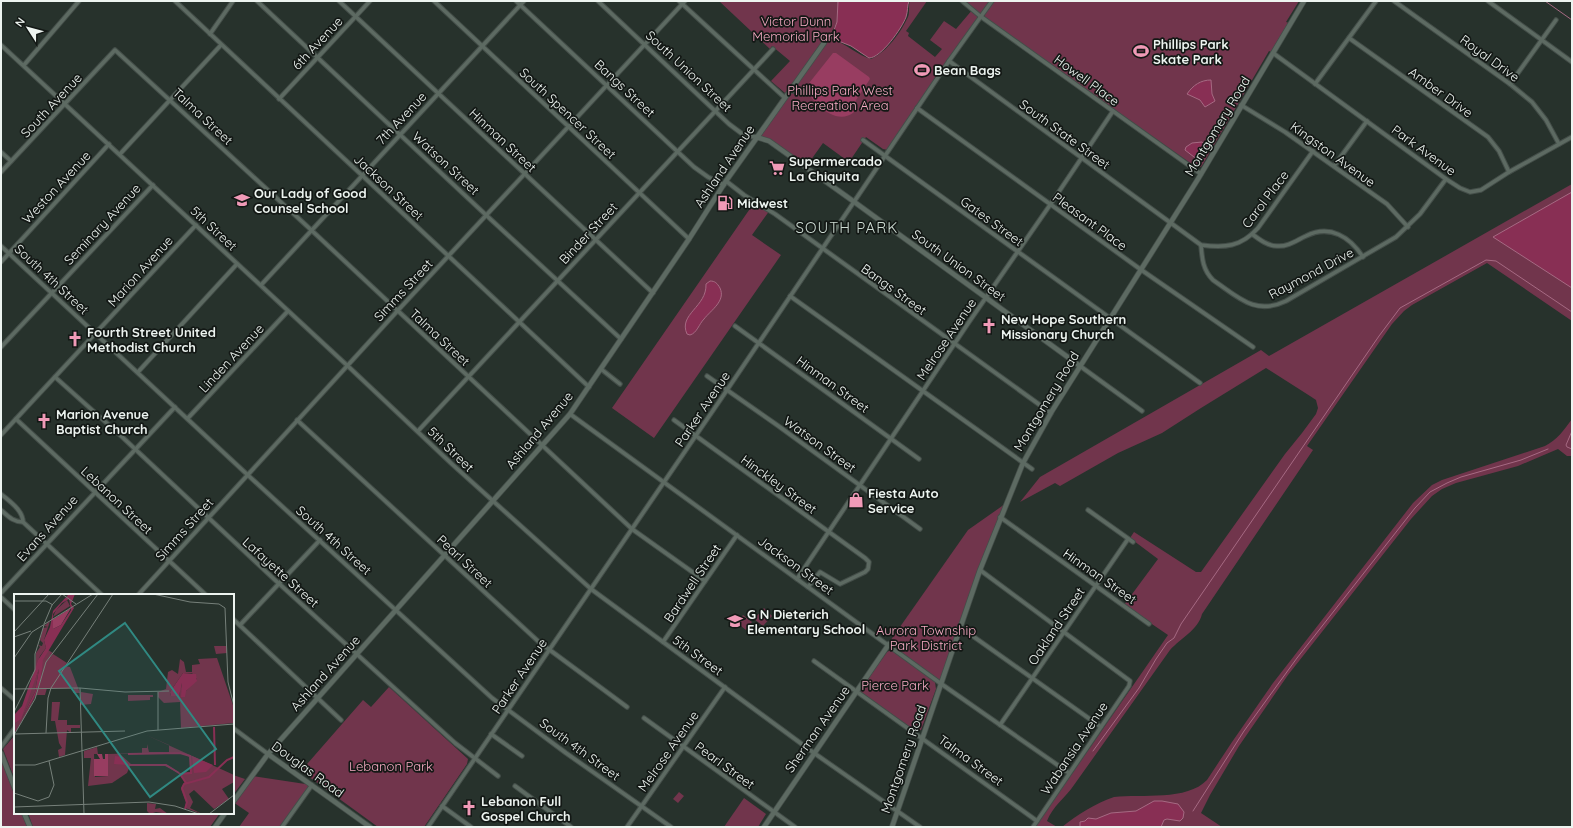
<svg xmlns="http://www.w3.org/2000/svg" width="1573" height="828" viewBox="0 0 1573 828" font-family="Quicksand,sans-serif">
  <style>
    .green { fill: #71354c }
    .forest { fill: #983d61 }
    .water { fill: #882f54; stroke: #a66a83 }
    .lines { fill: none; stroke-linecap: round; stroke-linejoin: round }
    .stream { stroke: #a66a83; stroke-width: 1 }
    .street-casing { stroke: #444e49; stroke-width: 5.5 }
    .secondary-casing { stroke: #444e49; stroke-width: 6 }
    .street { stroke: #5d6a62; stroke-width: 3.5 }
    .secondary { stroke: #5d6a62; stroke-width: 4.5 }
    .labels { text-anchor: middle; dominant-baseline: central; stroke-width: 3.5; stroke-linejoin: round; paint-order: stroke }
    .park-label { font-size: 13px; fill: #f7abc4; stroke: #131815 }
    .street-label { font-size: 13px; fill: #edf4f0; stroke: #131815 }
    .poi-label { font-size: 13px; font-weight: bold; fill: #edf4f0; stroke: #131815; text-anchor: start }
    .quarter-label { font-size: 15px; letter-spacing: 1px; fill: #cddbd3; stroke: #131815 }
    .inset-river { fill: none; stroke: #882f54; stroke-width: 2 }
    .inset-road { fill: none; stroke: #76807a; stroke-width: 1 }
    .view { fill: #308982; fill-opacity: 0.15; stroke: #308982; stroke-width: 2 }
    .inset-edge { fill: none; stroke: #edf4f0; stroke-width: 2 }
  </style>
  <rect width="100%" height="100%" fill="#27322c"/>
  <g class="green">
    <path d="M719,1H838L837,22L830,36L832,39C847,44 857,55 871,59C887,52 901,32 908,17C910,12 908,6 910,1H927L906,31L909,33L908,36L935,57L942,49L930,40L944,21L956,29L973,9L964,1H1299L1286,22L1289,23L1273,53L1269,51L1203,164L1201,167H1196L980,15L888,150L883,149L866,137L849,162L823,143L808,164L804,166L769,141L756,137L785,93L771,81L790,61L772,46L770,49Z"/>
    <path d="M1572,184V321L1487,263L1412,305L1404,311L1392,324L1307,446L1313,450L1202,614C1198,630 1181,638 1170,650C1138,695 1106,740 1074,785C1066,797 1052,807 1047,821L1057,827H1035L1168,635L1124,605L1158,559L1130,538L1134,532L1196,572H1201L1285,454L1302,433L1316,414L1318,408L1316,400L1310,396L1266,368L1201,408L1162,433L1118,453L1060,486L1055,483L1020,502L1040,477L1261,350L1269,356Z"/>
    <path d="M756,200L770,210L752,235L781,255L654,438L612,408Z"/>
    <path d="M1572,419V456H1567L1558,449L1518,466L1456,483L1442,489L1432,496L1411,519L1288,675L1239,746L1210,795L1201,813L1222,827H1062C1077,815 1096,803 1114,797C1142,794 1187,801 1207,780L1232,742L1273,683L1413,503L1432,485L1442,480L1545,446C1557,440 1564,430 1572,419Z"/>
    <path d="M1005,504L940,683L888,644L968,530Z"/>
    <path d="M764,608L772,616L763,626L754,619Z"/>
    <path d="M743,615L752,622L746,630L737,623Z"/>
    <path d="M891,650L935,682L936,689L921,730L917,731L914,730L861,692L862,687L887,652Z"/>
    <path d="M389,687L468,759L467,764L424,827H378L301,771L363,700L371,707Z"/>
    <path d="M15,735V780L3,749Z"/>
    <path d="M1,759L15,795V813H22L27,827H1Z"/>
    <path d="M233,775L245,779L233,795Z"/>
    <path d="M252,776L312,785L282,827H239L249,813L233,802Z"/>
    <path d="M679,792L684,796L678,803L673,799Z"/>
    <path d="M744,798L766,814L758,827H724Z"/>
    <path d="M28,813H220L210,827H33Z"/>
  </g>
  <path class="forest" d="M833,53H836L869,77L870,79L856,100L854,112C837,127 811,103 806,87Z"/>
  <g class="water">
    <path d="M838,1H909C907,6 908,11 906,17C902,28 881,58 869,58L851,46L831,38L837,22Z"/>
    <path d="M1211,80L1212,94L1215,101L1205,107L1200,100L1187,94C1193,85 1201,80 1211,80Z"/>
    <path d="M1202,142L1206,145L1199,158L1194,157L1185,150L1186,147L1192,143Z"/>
    <path d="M1572,192V288L1493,237Z"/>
    <path d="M710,281C715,281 717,283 720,288C726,301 711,310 704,319C699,324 697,333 690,335L687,334C678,314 707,307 706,284Z"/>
    <path d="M1154,801H1162L1178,804L1184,812L1183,818L1180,821L1167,819L1164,820L1161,827H1080V822L1085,821L1088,818L1096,819L1111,813L1136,811Z"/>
  </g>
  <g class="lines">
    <g class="stream">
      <path d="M1545,1L1572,20"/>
      <path d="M1572,431L1566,445L1567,447L1572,449"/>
      <path d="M1093,751L1139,688L1156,659L1167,643L1174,638L1181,624L1379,336L1400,308L1486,260L1496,261L1572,312"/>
      <path d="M1193,811L1244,731L1297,658L1415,508L1430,492L1447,483L1461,477L1521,460L1548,449"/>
    </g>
    <defs>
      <g id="street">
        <path d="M175,1L589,387"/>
        <path d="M257,1L486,215L621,339"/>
        <path d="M339,1L653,293"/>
        <path d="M434,1L689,239"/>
        <path d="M516,1L694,167L708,177L724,185"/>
        <path d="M598,1L729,124L745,136L756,137"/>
        <path d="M679,1L784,97"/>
        <path d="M962,1L980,16L1201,174"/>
        <path d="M1394,1L1510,84L1532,102L1546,120L1559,144"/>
        <path d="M1488,1L1572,62"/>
        <path d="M210,34L233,1"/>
        <path d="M1349,38L1488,137L1499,151L1509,172"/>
        <path d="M1,45L351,369L453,465L591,589L814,753L920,827"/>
        <path d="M1273,53L1446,179L1460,188L1470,192L1481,190L1509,172L1572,137"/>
        <path d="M949,61L1201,245C1225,248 1241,247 1258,228L1313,151"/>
        <path d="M24,65L79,1"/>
        <path d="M1315,84L1376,1"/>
        <path d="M1510,84L1556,20"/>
        <path d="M790,89L796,92"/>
        <path d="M279,99L370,1"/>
        <path d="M1241,105L1285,132L1387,204L1408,227"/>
        <path d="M917,108L1140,269L1253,347"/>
        <path d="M863,140L1200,383"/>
        <path d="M1,152L11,161"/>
        <path d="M120,154L221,45"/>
        <path d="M1334,166L1367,121"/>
        <path d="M1,172L115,50L308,227L632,529L705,581"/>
        <path d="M726,181L744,195L775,214L1051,413"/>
        <path d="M1252,234C1260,240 1268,246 1277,246C1288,247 1297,240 1306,236C1330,224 1350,237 1363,257"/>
        <path d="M1201,245C1202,259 1203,270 1213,280C1238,297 1255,316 1286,301L1396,237L1420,214L1446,179"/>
        <path d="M1,246L251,478L492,698L566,753L671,827"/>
        <path d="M1,262L109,144"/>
        <path d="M261,285L524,1"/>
        <path d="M790,296L1032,469"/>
        <path d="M735,326L919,459"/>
        <path d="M1,347L153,185"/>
        <path d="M1080,366L1142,411"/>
        <path d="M601,369L620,384"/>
        <path d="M138,372L237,264"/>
        <path d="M707,376L777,425L920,529"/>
        <path d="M55,377L119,434L275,580L455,743L498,776"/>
        <path d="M570,414L940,683L1069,773"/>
        <path d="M188,418L288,311"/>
        <path d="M16,419L206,595"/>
        <path d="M297,420L539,642L627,707"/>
        <path d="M674,420L865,558L869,562L868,569L865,572L840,584L820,572L808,587"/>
        <path d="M418,431L773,49"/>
        <path d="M1,435L196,225"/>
        <path d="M1,494C9,501 23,510 23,522L102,595"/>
        <path d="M1,510C8,516 13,522 23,522"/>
        <path d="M1088,510L1133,542"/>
        <path d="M1000,517L1149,624"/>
        <path d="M980,570L1130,681L1129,686L1033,827"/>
        <path d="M797,579L969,322L1050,205L1113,111"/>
        <path d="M1,593L175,407"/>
        <path d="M138,595L401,307L685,1"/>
        <path d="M1,597L15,610"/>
        <path d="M233,619L341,720"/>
        <path d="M240,625L320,540"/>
        <path d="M960,627L1101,727"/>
        <path d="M663,642L737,535"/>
        <path d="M814,661L1037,821"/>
        <path d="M1,688L15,700"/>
        <path d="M644,718L795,827"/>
        <path d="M1000,725L1128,539"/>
        <path d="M233,728L268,754"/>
        <path d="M491,734L522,756"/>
        <path d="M1,747L15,728"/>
        <path d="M515,786L571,827"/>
        <path d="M442,806L471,827"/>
        <path d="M282,827L312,785"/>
        <path d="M428,827L727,390L949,61L992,1"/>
        <path d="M627,827L725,687"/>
      </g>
      <g id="secondary">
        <path d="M756,137L769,141L853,201L1080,366"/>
        <path d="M1,753L15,789"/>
        <path d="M268,754L370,827"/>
        <path d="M233,802L268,754L570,414L689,239L726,181L824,43"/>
        <path d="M24,813L30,827"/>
        <path d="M215,827L225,813"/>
        <path d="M764,827L889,644"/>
        <path d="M892,827L980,570L1023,463L1052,411L1198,179L1304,1"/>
      </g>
    </defs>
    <use href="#street" class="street-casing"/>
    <use href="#secondary" class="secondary-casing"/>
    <use href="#street" class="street"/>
    <use href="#secondary" class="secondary"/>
  </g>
  <defs>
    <symbol id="stadium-bare" viewBox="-9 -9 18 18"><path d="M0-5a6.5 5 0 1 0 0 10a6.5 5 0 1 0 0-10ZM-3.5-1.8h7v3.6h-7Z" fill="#f09ab7" stroke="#131815" stroke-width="2.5" paint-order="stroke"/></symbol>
    <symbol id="supermarket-bare" viewBox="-9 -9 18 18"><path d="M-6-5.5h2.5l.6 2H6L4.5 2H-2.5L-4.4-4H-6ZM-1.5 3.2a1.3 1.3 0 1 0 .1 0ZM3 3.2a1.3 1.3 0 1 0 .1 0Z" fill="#f09ab7" stroke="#131815" stroke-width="2.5" paint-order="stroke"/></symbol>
    <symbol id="school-bare" viewBox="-9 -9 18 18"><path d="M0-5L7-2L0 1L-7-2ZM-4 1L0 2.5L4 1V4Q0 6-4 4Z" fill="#f09ab7" stroke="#131815" stroke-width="2.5" paint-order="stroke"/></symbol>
    <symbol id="fuel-bare" viewBox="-9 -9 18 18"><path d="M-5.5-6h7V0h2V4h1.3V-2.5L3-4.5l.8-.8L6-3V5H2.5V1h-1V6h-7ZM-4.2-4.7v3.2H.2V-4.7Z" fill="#f09ab7" stroke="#131815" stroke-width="2.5" paint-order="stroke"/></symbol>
    <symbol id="church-bare" viewBox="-9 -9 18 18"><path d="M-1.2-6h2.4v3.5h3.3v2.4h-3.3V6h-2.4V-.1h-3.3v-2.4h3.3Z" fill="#f09ab7" stroke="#131815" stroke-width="2.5" paint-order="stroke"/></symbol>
    <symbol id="shop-bare" viewBox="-9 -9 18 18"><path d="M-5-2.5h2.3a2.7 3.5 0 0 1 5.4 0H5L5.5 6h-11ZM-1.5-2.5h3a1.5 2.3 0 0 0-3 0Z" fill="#f09ab7" stroke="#131815" stroke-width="2.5" paint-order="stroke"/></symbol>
  </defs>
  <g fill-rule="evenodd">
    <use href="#stadium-bare" x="1130" y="40" width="22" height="22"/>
    <use href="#stadium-bare" x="911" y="59" width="22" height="22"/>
    <use href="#supermarket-bare" x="766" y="157" width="22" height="22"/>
    <use href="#school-bare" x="231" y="189" width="22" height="22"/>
    <use href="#fuel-bare" x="714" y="192" width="22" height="22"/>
    <use href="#church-bare" x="978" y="315" width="22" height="22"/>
    <use href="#church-bare" x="64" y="328" width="22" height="22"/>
    <use href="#church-bare" x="33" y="410" width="22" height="22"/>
    <use href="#shop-bare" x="845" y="489" width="22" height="22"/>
    <use href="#school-bare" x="724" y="610" width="22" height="22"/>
    <use href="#church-bare" x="458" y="797" width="22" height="22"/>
  </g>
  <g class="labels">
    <g class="park-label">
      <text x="796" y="21">Victor Dunn<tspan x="796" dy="15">Memorial Park</tspan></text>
      <text x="840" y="90">Phillips Park West<tspan x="840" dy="15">Recreation Area</tspan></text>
      <text x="926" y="630">Aurora Township<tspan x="926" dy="15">Park District</tspan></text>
      <text x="895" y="685">Pierce Park</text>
      <text x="391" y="766">Lebanon Park</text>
    </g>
    <g class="street-label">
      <text transform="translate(317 43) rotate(-47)">6th Avenue</text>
      <text transform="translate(1490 58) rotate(36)">Royal Drive</text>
      <text transform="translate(689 71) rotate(43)">South Union Street</text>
      <text transform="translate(1087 80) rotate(36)">Howell Place</text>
      <text transform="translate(625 88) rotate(43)">Bangs Street</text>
      <text transform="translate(1441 92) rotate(36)">Amber Drive</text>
      <text transform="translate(51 105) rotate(-47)">South Avenue</text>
      <text transform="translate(568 113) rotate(43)">South Spencer Street</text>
      <text transform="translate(203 116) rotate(43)">Talma Street</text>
      <text transform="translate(401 118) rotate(-47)">7th Avenue</text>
      <text transform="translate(1217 126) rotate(-59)">Montgomery Road</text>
      <text transform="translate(1065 134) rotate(36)">South State Street</text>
      <text transform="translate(503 140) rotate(43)">Hinman Street</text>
      <text transform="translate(1424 150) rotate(36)">Park Avenue</text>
      <text transform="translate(1333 154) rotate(36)">Kingston Avenue</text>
      <text transform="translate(446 163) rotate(43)">Watson Street</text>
      <text transform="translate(724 166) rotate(-56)">Ashland Avenue</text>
      <text transform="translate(56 187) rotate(-47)">Weston Avenue</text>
      <text transform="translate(389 187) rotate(43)">Jackson Street</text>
      <text transform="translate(1265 199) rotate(-53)">Carol Place</text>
      <text transform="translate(992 221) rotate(36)">Gates Street</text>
      <text transform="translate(1090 221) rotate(36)">Pleasant Place</text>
      <text transform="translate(102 224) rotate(-47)">Seminary Avenue</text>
      <text transform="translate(214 228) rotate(43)">5th Street</text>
      <text transform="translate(588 233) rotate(-47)">Binder Street</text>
      <text transform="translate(959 265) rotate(36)">South Union Street</text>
      <text transform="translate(140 271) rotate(-48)">Marion Avenue</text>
      <text transform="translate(1311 273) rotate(-28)">Raymond Drive</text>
      <text transform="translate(52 279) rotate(43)">South 4th Street</text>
      <text transform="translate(894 289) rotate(36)">Bangs Street</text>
      <text transform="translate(403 290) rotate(-47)">Simms Street</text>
      <text transform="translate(440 337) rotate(43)">Talma Street</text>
      <text transform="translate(946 339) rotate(-56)">Melrose Avenue</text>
      <text transform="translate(231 358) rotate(-47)">Linden Avenue</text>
      <text transform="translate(833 384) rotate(36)">Hinman Street</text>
      <text transform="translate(1046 401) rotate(-59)">Montgomery Road</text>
      <text transform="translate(702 409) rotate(-56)">Parker Avenue</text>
      <text transform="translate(539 430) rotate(-50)">Ashland Avenue</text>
      <text transform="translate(820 444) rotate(36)">Watson Street</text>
      <text transform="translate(451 449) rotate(44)">5th Street</text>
      <text transform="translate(779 484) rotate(36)">Hinckley Street</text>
      <text transform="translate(117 500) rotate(43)">Lebanon Street</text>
      <text transform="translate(47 528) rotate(-48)">Evans Avenue</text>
      <text transform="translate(184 529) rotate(-48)">Simms Street</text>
      <text transform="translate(334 540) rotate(42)">South 4th Street</text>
      <text transform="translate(465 561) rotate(43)">Pearl Street</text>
      <text transform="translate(796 565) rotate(36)">Jackson Street</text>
      <text transform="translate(281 572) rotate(42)">Lafayette Street</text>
      <text transform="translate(1100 576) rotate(35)">Hinman Street</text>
      <text transform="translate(692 583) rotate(-56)">Bardwell Street</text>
      <text transform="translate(1056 626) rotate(-56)">Oakland Street</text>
      <text transform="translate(698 655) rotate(36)">5th Street</text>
      <text transform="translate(325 673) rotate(-48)">Ashland Avenue</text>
      <text transform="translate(519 676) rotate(-56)">Parker Avenue</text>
      <text transform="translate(817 729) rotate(-55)">Sherman Avenue</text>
      <text transform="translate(1074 748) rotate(-56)">Wabansia Avenue</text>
      <text transform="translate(580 749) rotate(36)">South 4th Street</text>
      <text transform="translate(668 751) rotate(-55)">Melrose Avenue</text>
      <text transform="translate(903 759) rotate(-71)">Montgomery Road</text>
      <text transform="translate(971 760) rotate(36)">Talma Street</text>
      <text transform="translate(725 765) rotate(36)">Pearl Street</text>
      <text transform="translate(308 769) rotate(36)">Douglas Road</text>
    </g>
    <g class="poi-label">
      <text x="1153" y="44">Phillips Park<tspan x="1153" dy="15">Skate Park</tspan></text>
      <text x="934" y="70">Bean Bags</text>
      <text x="789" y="161">Supermercado<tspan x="789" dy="15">La Chiquita</tspan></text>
      <text x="254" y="193">Our Lady of Good<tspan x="254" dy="15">Counsel School</tspan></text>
      <text x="737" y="203">Midwest</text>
      <text x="1001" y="319">New Hope Southern<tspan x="1001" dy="15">Missionary Church</tspan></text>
      <text x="87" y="332">Fourth Street United<tspan x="87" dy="15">Methodist Church</tspan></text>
      <text x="56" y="414">Marion Avenue<tspan x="56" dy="15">Baptist Church</tspan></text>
      <text x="868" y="493">Fiesta Auto<tspan x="868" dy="15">Service</tspan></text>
      <text x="747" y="614">G N Dieterich<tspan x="747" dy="15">Elementary School</tspan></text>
      <text x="481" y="801">Lebanon Full<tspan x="481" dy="15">Gospel Church</tspan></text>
    </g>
    <g class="quarter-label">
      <text x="847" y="227">SOUTH PARK</text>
    </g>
  </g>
  <g transform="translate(14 594)">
    <rect width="220" height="220" fill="#27322c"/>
    <path d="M53,6L56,12L39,23L42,16ZM36,27L30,46L32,54L26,62L14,95L21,75L22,59L26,53L24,51L28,52L29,49L26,46L29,34L34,33L30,32ZM200,52H213V59L202,60ZM34,56L39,59L32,68L39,60L53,69L51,72L56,73L66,99H59L60,94H33L31,101H22L14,117L0,140V130L7,124L6,122L25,75L21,98L8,124L20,104L27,85L28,67ZM203,64L220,114V129L167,134L166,108L150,109L144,103V98L152,95L154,78L158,76L164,80L166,65L170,68L172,78H178V71L186,70L184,65ZM169,79H178L183,85L172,97V92L180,87V83H171L172,91L168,94L167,89L165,102H157L156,98ZM67,98L79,100L77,110L67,111ZM114,101H139V103H136V106L114,107ZM38,108H46L44,126H53V131H66V134H57V139L53,136L51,161L45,163L44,156L48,154L45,149L41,127H37ZM130,140L220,181V188L208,195L215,205L200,215L180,196L175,200L179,208L176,214L188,220L171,214L172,209L167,195L171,187L165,179L151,172H116L113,179L98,189L74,192L77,164H70V157L83,153L84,160H80L81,183L94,182V160L128,159V154H133V150L135,158H155V151ZM167,159L176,163V178L166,179L153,171H118L106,160ZM133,209L142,210L141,215L146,214L154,220L142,218L136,220L133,217Z" fill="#71354c" fill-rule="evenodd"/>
    <path d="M57,14L47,31L39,35L38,26ZM83,160H88L89,165H91V160H94V182H80V165H86Z" fill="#983d61"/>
    <path d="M55,0H61L57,10L60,14L29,66L27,85L20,104L8,124L21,98L25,75L7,125L0,130L1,120L8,112L24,66L32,54L30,46L36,33L39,17ZM55,5L57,16L47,31L39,35V20L48,9ZM169,79L182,80L183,87L172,97L171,103H167L168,89L165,102H157L156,98ZM101,162L109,163L115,171L100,170ZM178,162L199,171L192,178L180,179Z" fill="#882f54" fill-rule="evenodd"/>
    <path class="inset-river" d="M200,133L201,171M114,160L166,159L176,162L177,179L166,180L172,189M115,171H152L165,179M171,215L173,208L168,194L170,190L195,183L213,166L220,163"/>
    <path class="inset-road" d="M48,0L62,10M139,0L176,8L205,10L211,14L214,88L220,112M176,0H189M0,7H32L39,11M30,30L38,11L48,0M0,38L35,0M0,43L17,37M0,64L18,38L79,0M66,94L70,220M0,95L66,94L111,98L155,97M144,98V136M0,118L21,76V60L30,31M32,139L34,104L37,94L99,0M1,140L111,137M0,141L21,105L32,68L84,0M0,171H21L133,137L220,130M0,199L24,207L35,203L40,191L35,167M0,213L135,208L161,212L185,220M195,220L220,201"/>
    <path class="view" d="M111,29L202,155L136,203L45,77Z"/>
    <rect width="220" height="220" class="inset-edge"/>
  </g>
  <rect width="1573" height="828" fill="none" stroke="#edf4f0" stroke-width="4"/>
  <g transform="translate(28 28) rotate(306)" stroke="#131815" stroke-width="3" paint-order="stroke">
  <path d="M0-3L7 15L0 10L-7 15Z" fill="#edf4f0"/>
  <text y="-6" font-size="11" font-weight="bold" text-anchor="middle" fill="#edf4f0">N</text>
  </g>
</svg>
